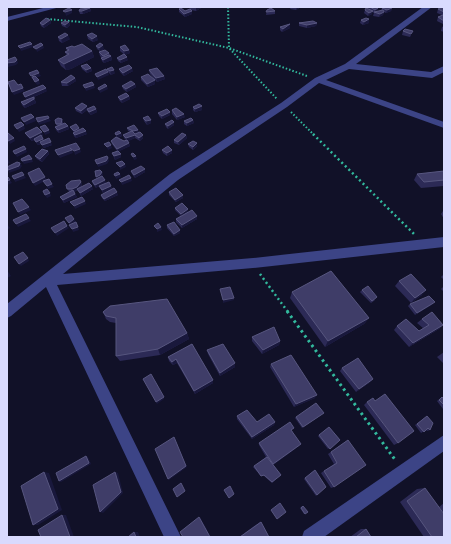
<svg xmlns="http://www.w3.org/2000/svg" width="451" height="544" viewBox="0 0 451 544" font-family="'Source Sans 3',sans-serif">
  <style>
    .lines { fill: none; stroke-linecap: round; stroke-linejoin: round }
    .path-far2 { stroke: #32b99d; stroke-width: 2; stroke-dasharray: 1.5 2; stroke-linecap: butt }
    .path-far1 { stroke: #32b99d; stroke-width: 2.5; stroke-dasharray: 2 3; stroke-linecap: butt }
    .path { stroke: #32b99d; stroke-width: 3; stroke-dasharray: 2.5 3.5; stroke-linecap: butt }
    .minor { fill: #3c4486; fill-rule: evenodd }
    .wall { fill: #2c2a56 }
    .shaded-wall { fill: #19183c }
    .building { fill: #3f3d68; stroke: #57567f }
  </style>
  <rect width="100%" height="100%" fill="#111128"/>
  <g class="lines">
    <g class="path-far2">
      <path d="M228,7L229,48L277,99"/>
      <path d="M47,19L137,27L229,48L307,76"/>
      <path d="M291,112L314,135"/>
    </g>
    <g class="path-far1">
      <path d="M313,134L414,234"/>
      <path d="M260,274L288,312"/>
    </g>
    <path class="path" d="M287,311L396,461"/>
    <g class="minor">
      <path d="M47,7H60L7,21V17Z"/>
      <path d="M423,7H432L356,64L431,72L444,66V72L432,78L349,69L326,80L444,122V128L319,83L287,107L178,180L63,274L253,258L444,237V247L253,268L57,285L181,537H164L46,287L11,316L7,318V304L170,174L281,103L315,78L345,64Z"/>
      <path d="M444,435V451L324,537H302L304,531Z"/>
    </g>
  </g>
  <g class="wall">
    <path d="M190,7H201V8L196,11L191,10L192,11V14L185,17L179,12V9L185,11L190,9Z"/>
    <path d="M291,7H301L296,10L290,9Z"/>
    <path d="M369,7H377L378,8L377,11L375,12L381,11L382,8L384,7H394L392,8L391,11L386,13L384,12L383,15L379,17L373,16L374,13L372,12V14L368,16L364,13L365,10L368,9Z"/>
    <path d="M90,8L91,11L83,14H80L79,11Z"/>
    <path d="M444,8V15L443,16H444V24H443L437,21L438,17L442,15L437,13L438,9Z"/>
    <path d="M267,10L275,11V14L266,15Z"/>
    <path d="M50,20L51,23L44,28L41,26L40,23Z"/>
    <path d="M361,20L369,23L363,25L360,23Z"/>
    <path d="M69,22L70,25L67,28L62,26L61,23Z"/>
    <path d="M299,22L317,23L316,26L307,28L299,26Z"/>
    <path d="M444,26V32L441,31L442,27Z"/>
    <path d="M280,27L290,28L282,32L280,30Z"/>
    <path d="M405,29L411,35L410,37L402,35L403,31Z"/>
    <path d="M87,35L98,40L93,42L88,39Z"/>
    <path d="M58,37L70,39L62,43L59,41Z"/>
    <path d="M96,46L104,49L100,51L97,49Z"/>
    <path d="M74,47L92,51L94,57L71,69L66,70L61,66L58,60L67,56L65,52L67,51L66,48Z"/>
    <path d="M120,47L129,50L130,53L125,55L120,51Z"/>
    <path d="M99,52L109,53L110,55L111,56L112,60L104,63L102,61L101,58H102L100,56Z"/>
    <path d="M117,58L128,60L121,63L118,61Z"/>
    <path d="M81,66L91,68L92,71L87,73L82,69Z"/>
    <path d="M107,69L115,73L111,75L108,72Z"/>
    <path d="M119,69L133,71L124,76L120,72Z"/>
    <path d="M149,70L164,76L165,79L157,82L150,74Z"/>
    <path d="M141,77L155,80V84L148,87L141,80Z"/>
    <path d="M75,78L76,81L68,86H62L61,82Z"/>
    <path d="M135,84L136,87L127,92L123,89L122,86Z"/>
    <path d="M47,91L34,97L36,103L25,108L22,105L21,102L27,100L23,93Z"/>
    <path d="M129,96L130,99L122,103L119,100L118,97Z"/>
    <path d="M193,107L202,110L195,112L193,110Z"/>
    <path d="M75,108L96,109L97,112L91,115L88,112L87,110L82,114L76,111Z"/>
    <path d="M172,110L185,117L177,120L172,114Z"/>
    <path d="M170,112V115L162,119L159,116L158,113Z"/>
    <path d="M143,118L151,123L147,125L144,121Z"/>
    <path d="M62,119L63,123L68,126L69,129L59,133L56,130L55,127L57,126L56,124Z"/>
    <path d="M193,120L194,123L187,126L184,124V121Z"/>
    <path d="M165,124L174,125L168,129L166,127Z"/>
    <path d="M70,127L79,128L80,130L87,134L76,138L74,136L73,133L74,132L72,130Z"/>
    <path d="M127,128L138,130L139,133L143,138L140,141L135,138L128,141L130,146L119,151L121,157L115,160L112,153L117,151L112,144L111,141L117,138L115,133H121L122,136L118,138L124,141L126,140L124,138L123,135L130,132L128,131Z"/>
    <path d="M25,133L43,135L42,136L44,140L52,145L44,148L41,144L38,145L34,140L32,141L27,136Z"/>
    <path d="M186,135L187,138L179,145L174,143V140Z"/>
    <path d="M197,143V146L193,150L189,147L188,144Z"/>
    <path d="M162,150H172V153L167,156L163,153Z"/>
    <path d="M48,151L49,154L42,162L37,159L35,156Z"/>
    <path d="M131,171L145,172L135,178L132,174Z"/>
    <path d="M444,171V186L421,188L414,180L417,174Z"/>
    <path d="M103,175L102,177L106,183L102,185L111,186L112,189L118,195L105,201L102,198L101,195L109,191L103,193L99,186L96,188L93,184L92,181Z"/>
    <path d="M80,180L82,185L80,188L93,189L81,196L78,190L74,192L77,197L64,203L60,197L70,192H69L66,185Z"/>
    <path d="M169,192L183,195V198L176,202L169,195Z"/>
    <path d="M175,208L188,209V212L197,219L182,228L176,222V219L181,216L175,210Z"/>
    <path d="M443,211H444V219L441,214Z"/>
    <path d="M167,225L180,230V233L174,236L167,228Z"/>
    <path d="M444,274V280L441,277Z"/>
    <path d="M399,281L422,295L411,303L395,286Z"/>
    <path d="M444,286V292L441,289Z"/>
    <path d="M362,290L375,300L371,303L360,292Z"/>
    <path d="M292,292L369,318L364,324L325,347L290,298Z"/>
    <path d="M410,304H433L415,315L408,306Z"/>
    <path d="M103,312L187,333L189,339L160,355L120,361L116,356V323L110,322L106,319Z"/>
    <path d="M422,319L443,325L439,329L409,347L394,330L397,326L419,331L423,328L417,323Z"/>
    <path d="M252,337L280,341L279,345L262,354L252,341Z"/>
    <path d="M192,344L213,383L195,394L177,363L173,365L169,361L168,357Z"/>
    <path d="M207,350L235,363V367L220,376L208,354Z"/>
    <path d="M444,352V364L437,357Z"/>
    <path d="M271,364L315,398L294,407L270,367Z"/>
    <path d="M342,368L373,379L369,383L356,392L340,371Z"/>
    <path d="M442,397L444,399V408L443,409L437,401Z"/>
    <path d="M367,402L398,443L394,445L364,405Z"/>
    <path d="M324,413L302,428L295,418L296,417Z"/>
    <path d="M237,416L257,422H275L274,425L252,439L237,419Z"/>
    <path d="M427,416L430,430L427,431L426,430L421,433L415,425Z"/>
    <path d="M329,427L340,440L328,449L318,436Z"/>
    <path d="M292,431L299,446L273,465L281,475L272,483L264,476H261L253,467L266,457L259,445V443L293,431Z"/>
    <path d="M348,440L334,487L331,488L321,473L334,464L328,454Z"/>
    <path d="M315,470L317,495L316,496L304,479Z"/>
    <path d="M425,488L444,537H424L400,502L417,489Z"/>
    <path d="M444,503V513L439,507Z"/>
    <path d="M302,506H303L305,514H304L300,508Z"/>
    <path d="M260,522H261L269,537H239Z"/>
    <path d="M361,529H366L371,537H350Z"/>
  </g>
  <g class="shaded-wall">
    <path d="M196,7H201V8L196,11Z"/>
    <path d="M297,7H301L296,10Z"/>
    <path d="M391,7H394L392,8L391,11L386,13L387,10Z"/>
    <path d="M90,8L91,11L83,14L82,11Z"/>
    <path d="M378,8L377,11L374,13L375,10Z"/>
    <path d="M72,10V13L66,16L65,12Z"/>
    <path d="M192,11V14L185,17L184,14Z"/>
    <path d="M373,11L372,14L368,16L369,13Z"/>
    <path d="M384,12L383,15L379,17L380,14Z"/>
    <path d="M369,19V23L363,25L364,22Z"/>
    <path d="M50,20L51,23L44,28L43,25Z"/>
    <path d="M69,22L70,25L67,28L65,25Z"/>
    <path d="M317,23L316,26L307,28V25Z"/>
    <path d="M290,24V28L282,32L283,29Z"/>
    <path d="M68,35L70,39L62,43L61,39Z"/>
    <path d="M97,36L98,40L93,42L92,39Z"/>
    <path d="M32,44L33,47L21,51L20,48Z"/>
    <path d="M43,45L44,48L37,52L36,49Z"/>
    <path d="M103,45L104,49L100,51L99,48Z"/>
    <path d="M129,50L130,53L125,55L124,51Z"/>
    <path d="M92,51L94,57L71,69L66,70L64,64Z"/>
    <path d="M111,56L112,60L104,63L103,60Z"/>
    <path d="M127,57L128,60L121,63L120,60Z"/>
    <path d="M17,60L18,63L16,65L8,67L7,63Z"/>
    <path d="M91,68L92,71L87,73L86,70Z"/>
    <path d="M132,68L133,71L124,76L123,73Z"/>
    <path d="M114,70L115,73L111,75L110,71Z"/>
    <path d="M108,72L109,75L98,80L97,77Z"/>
    <path d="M39,73L41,76L33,79L32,77V79L31,76Z"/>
    <path d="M164,76L165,79L157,82L156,78Z"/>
    <path d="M75,78L76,81L68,86L67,83Z"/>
    <path d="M39,80L40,84L37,85L35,82Z"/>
    <path d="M155,80V84L148,87L147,84Z"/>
    <path d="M135,84L136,87L127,92L126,89Z"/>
    <path d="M94,85L95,88L86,91L85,88Z"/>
    <path d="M107,86L108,89L100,93L99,90Z"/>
    <path d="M23,88L25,91L14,95L12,92Z"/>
    <path d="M46,88L47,91L27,100L25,97Z"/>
    <path d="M129,96L130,99L122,103L121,100Z"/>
    <path d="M34,99L36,103L25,108L24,105Z"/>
    <path d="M87,106L88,109L82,114L81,111Z"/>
    <path d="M202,106V110L195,112V109Z"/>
    <path d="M96,109L97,112L91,115L89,112Z"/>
    <path d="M170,112V115L162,119V116Z"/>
    <path d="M184,114L185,117L177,120V117Z"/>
    <path d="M34,117L36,121L26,125L24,122Z"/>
    <path d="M49,118L51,121L39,125L38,122Z"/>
    <path d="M151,120V123L147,125L146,121Z"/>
    <path d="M193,120L194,123L187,126V123Z"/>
    <path d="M174,122V125L168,129V126Z"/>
    <path d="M24,125L25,129L19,132L17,129Z"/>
    <path d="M68,126L69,129L59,133L58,130Z"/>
    <path d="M49,130L50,133L45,135L44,132Z"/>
    <path d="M138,130L139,133L134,134L133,131Z"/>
    <path d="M86,131L87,134L76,138L75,135Z"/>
    <path d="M42,132L43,135L32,141L30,138Z"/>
    <path d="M121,133L122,136L117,138L116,135Z"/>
    <path d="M135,135V138L127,142L126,138Z"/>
    <path d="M143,135V138L140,141L139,138Z"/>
    <path d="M186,135L187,138L179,145L178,142Z"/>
    <path d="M14,138L15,141L10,144L8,141Z"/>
    <path d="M43,139L45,142L38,145L36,142Z"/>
    <path d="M51,142L52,145L44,148L42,145Z"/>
    <path d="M129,143L130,146L118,152L117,149Z"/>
    <path d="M197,143V146L193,150V147Z"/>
    <path d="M111,145L112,148L108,150L107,147Z"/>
    <path d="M26,149L27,152L17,157L15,154Z"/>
    <path d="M80,149L81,152L75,155L74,151Z"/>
    <path d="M72,150L73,153L60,158L58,155Z"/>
    <path d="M172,150V153L167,156V153Z"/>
    <path d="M48,151L49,154L42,162L40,159Z"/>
    <path d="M121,154V157L115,160L114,156Z"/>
    <path d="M136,156L137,159L134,160L133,157Z"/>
    <path d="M7,157L10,163L7,164Z"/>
    <path d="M108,158L109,161L107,164L98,167L97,164Z"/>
    <path d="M32,159L33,162L24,164L22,161Z"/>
    <path d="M20,163L22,166L20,169L9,173L8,170Z"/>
    <path d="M125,164L126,167L120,170V167Z"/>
    <path d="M145,169V172L135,178L134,175Z"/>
    <path d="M102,172L103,175L102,178L97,180L96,177Z"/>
    <path d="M120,174L121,177L116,179L115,176Z"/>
    <path d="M24,175L26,178L15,182L14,179Z"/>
    <path d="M45,177L47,180L35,186L33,183Z"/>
    <path d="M131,178L132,181L122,185L121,182Z"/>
    <path d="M10,180L12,183L7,185V181Z"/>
    <path d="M105,180L106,183L96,188L95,185Z"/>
    <path d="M81,182L82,185L78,190L73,192L72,189Z"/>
    <path d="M52,184L54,187L48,189L47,186Z"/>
    <path d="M92,186L93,189L81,196L80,193Z"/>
    <path d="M111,186L112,189L103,193L102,190Z"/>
    <path d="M117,192L118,195L105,201L104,199Z"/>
    <path d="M50,193L51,196L47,198L45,195Z"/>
    <path d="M75,194L77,197L64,203L63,200Z"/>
    <path d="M183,195V198L176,202L175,200Z"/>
    <path d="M85,201L86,204L75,209L74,206Z"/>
    <path d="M29,207L31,210L20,215L18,212Z"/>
    <path d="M188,209V212L181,217V214Z"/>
    <path d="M197,216V219L182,228V225Z"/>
    <path d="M29,218L31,221L18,227L16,224Z"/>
    <path d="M74,219L76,222L70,225L69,223Z"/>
    <path d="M7,224L10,228L7,230Z"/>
    <path d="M67,226L69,228L57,236L55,233Z"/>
    <path d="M78,227L79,230L73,232L72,229Z"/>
    <path d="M161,227L162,230L157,232V229Z"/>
    <path d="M180,230V233L174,236V234Z"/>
    <path d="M28,258L29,261L21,266L19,264Z"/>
    <path d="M7,270L11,276L7,278Z"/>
    <path d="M426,290L422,295L411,303L415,298Z"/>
    <path d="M234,298V300L223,303V300Z"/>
    <path d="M435,302L433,304L415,315L417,313Z"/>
    <path d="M369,318L364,324L325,347L328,341Z"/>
    <path d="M443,325L439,329L409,347L413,343Z"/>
    <path d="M187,333L189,339L160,355L158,349Z"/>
    <path d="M280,341L279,345L262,354L263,350Z"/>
    <path d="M176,359L177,363L173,365L172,362Z"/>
    <path d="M235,363V367L220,376V373Z"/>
    <path d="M373,379L369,383L356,392L359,389Z"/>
    <path d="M213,380V383L195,394L194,391Z"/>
    <path d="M317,395L315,398L294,407L296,404Z"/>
    <path d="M164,397V399L157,404L156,402Z"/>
    <path d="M275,422L274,425L252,439V437Z"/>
    <path d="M175,439L187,467L169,480L168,479Z"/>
    <path d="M301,444L299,446L272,466L273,464Z"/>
    <path d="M86,456L88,457L91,464L61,482L59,481Z"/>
    <path d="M44,472L49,473L62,510L38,525H33Z"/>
    <path d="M115,472L118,473L123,493L103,513L100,512Z"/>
    <path d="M62,515H66L74,537H70Z"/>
    <path d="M199,517H200L211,537H210Z"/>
    <path d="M134,532H138L140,537H136Z"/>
  </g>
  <g class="building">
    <path d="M370,7H377L378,8L375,10Z"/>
    <path d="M384,7H391L392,8L387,10L382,8Z"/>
    <path d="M442,7L444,8V12L438,9Z"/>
    <path d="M69,8L72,10L65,12L63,11Z"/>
    <path d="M90,8L82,11H79L80,9Z"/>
    <path d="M181,8L185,11L190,9L192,11L184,14L179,9Z"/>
    <path d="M271,8L275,11L266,12L267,10Z"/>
    <path d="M366,8L373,11L369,13L365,10Z"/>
    <path d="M383,10L384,12L380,14L374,12Z"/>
    <path d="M443,15L444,16V21L438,17Z"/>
    <path d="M46,18L50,20L43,25L40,23Z"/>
    <path d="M366,18L369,19L364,22L361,20Z"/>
    <path d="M65,21L69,22L65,25L61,23Z"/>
    <path d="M313,21L317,23L307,25L299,23Z"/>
    <path d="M290,24L283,29L280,27Z"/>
    <path d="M405,29L413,31L411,34L403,31Z"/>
    <path d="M65,33L68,35L61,39L58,37Z"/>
    <path d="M92,33L97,36L92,39L87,35Z"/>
    <path d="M30,42L32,44L20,48L18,46Z"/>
    <path d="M41,43L43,45L36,49L33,47Z"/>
    <path d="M100,43L103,45L99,48L96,46Z"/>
    <path d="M82,44L92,51L68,62L64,64L58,60L69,54L65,52L69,50L66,48L72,46L74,47Z"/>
    <path d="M125,45L129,50L124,51L120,47Z"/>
    <path d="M105,50L109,53L103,56L99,52Z"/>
    <path d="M124,54L127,57L120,60L117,58Z"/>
    <path d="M109,55L111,56L103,60L101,58Z"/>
    <path d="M15,57L17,60L15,62L7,63V60Z"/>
    <path d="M87,64L91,68L86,70L81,66Z"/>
    <path d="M129,65L132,68L123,73L119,69Z"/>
    <path d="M112,67L114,70L110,71L107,69Z"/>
    <path d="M157,68L164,76L156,78L149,70Z"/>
    <path d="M106,69L108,72L97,77L95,74Z"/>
    <path d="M37,70L39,73L31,76L29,73Z"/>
    <path d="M148,74L155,80L147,84L141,77Z"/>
    <path d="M71,75L75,78L67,83L61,82Z"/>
    <path d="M35,76L39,80L35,82L32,77Z"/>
    <path d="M14,80L18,85L21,84L23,88L12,92L8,82Z"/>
    <path d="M131,81L135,84L126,89L122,86Z"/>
    <path d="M92,82L94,85L85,88L83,85Z"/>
    <path d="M105,84L107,86L99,90L98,88Z"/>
    <path d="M43,85L46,88L25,97L23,93Z"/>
    <path d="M126,93L129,96L121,100L118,97Z"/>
    <path d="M34,97V99L24,105L21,102Z"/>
    <path d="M82,103L87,106L81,111L75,108Z"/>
    <path d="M199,104L202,106L195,109L193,107Z"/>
    <path d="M94,106L96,109L89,112L87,109Z"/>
    <path d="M176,108L184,114L177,117L172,110Z"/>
    <path d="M167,109L170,112L162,116L158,113Z"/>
    <path d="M31,114L34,117L24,122L21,118Z"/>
    <path d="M48,116L49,118L38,122L36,118Z"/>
    <path d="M148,116L151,120L146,121L143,118Z"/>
    <path d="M58,118L62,119L61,124H56L55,120Z"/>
    <path d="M191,118L193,120L187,123L184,121Z"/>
    <path d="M172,120L174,122L168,126L165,124Z"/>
    <path d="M21,122L24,125L17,129L14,125Z"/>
    <path d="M65,123L68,126L58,130L55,127Z"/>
    <path d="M76,124L79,128L74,131L70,127Z"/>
    <path d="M45,125L49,130L44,132L40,127Z"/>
    <path d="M134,125L138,130L133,131L127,128Z"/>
    <path d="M37,127L42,132L30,138L25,133Z"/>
    <path d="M83,128L86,131L75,135L73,133Z"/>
    <path d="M119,131L121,133L116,135L115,133Z"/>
    <path d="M132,131L135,134L140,132L143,135L139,138L135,135L126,138L123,135Z"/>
    <path d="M7,133H8L14,138L8,141L7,140Z"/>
    <path d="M182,133L186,135L178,142L174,140Z"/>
    <path d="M41,135L43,139L36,142L34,139Z"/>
    <path d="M116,137L124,141L127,140L129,143L117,149L111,141Z"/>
    <path d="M49,138L51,142L42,145L40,142Z"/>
    <path d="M193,141L197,143L193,147L188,144Z"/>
    <path d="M109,142L111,145L107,147L104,144Z"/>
    <path d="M76,143L80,149L74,151L70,148L72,150L58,155L55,150Z"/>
    <path d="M24,146L26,149L15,154L13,151Z"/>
    <path d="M168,146L172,150L167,153L162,150Z"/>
    <path d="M42,149L48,151L40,159L35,156Z"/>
    <path d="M118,151L121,154L114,156L112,153Z"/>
    <path d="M133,153L136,156L133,157L131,154Z"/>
    <path d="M29,155L32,159L22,161L21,159Z"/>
    <path d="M107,156L108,158L106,161L97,164L95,160Z"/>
    <path d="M122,161L125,164L120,167L116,163Z"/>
    <path d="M17,162L20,163L19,166L8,170L7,169V167Z"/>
    <path d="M141,166L145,169L134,175L131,171Z"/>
    <path d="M39,168L45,177L33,183L28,173Z"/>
    <path d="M100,170L102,172L100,175L96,177L95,171Z"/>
    <path d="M444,171V180L424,182L417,174Z"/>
    <path d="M22,172L24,175L14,179L12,176Z"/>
    <path d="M118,172L120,174L115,176L114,174Z"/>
    <path d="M129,175L131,178L121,182L119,180Z"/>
    <path d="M102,176L105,180L95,185L92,181Z"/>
    <path d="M7,177H8L10,180L7,181Z"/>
    <path d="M49,179L52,184L47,186L43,181Z"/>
    <path d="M80,180L81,182L77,187L72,189H67L66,185L71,181Z"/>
    <path d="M109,182L111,186L102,190L99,186Z"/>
    <path d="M89,183L92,186L80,193L77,189Z"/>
    <path d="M114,188L117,192L104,199L101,195Z"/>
    <path d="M176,188L183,195L175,200L169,192Z"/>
    <path d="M47,189L50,193L45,195L43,191Z"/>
    <path d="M73,190L75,194L63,200L60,197Z"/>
    <path d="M82,197L85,201L74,206L70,202Z"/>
    <path d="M22,199L29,207L18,212L13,203Z"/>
    <path d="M182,203L188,209L181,214L175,208Z"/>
    <path d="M192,210L197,216L182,225L176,219Z"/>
    <path d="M26,214L29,218L16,224L13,220Z"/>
    <path d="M71,215L74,219L69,223L65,218Z"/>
    <path d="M64,221L67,226L55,233L51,228Z"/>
    <path d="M76,222L78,227L72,229L69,225Z"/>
    <path d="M174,222L180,230L174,234L167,225Z"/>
    <path d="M158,223L161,227L157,229L154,226Z"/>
    <path d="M23,252L28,258L19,264L14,257Z"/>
    <path d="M331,271L369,318L328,341L292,292Z"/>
    <path d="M411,274L426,290L415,298L399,281Z"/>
    <path d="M368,286L377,297L372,301L362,290Z"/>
    <path d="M230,287L234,298L223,300L220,289Z"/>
    <path d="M429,296L435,302L417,313L410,304Z"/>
    <path d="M167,299L187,333L158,349L116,356V318L106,316L103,312L110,306Z"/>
    <path d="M432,312L443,325L413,343L397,326L406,319L419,331L429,325L422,319Z"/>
    <path d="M274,327L280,341L263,350L252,337Z"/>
    <path d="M192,344L213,380L194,391L176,359L172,362L168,357Z"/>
    <path d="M223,344L235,363L220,373L207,350Z"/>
    <path d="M291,355L317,395L296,404L271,364Z"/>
    <path d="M358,358L373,379L359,389L342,368Z"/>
    <path d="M151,374L164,397L156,402L143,379Z"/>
    <path d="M385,394L414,431L398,443L367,402L373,398L375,401Z"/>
    <path d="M442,397L444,399V405L439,400Z"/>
    <path d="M316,403L324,413L303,427L296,417Z"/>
    <path d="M247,410L257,422L269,414L275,422L252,437L237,416Z"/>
    <path d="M427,416L433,423L430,430L428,428L424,432L417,424Z"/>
    <path d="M290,422L294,428L291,430L301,444L273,464L259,443Z"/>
    <path d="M329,427L340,440L330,449L319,435Z"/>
    <path d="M174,437L186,466L168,479L155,449Z"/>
    <path d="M348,440L366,465L334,487L324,471L337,463L331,452Z"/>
    <path d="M86,456L89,463L59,481L56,473Z"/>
    <path d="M267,457L281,475L272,482L264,475L261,476L254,466Z"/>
    <path d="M315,470L326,487L317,495L305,478Z"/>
    <path d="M44,472L58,509L33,525L21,486Z"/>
    <path d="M115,472L121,492L100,512L93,485Z"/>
    <path d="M181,483L185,491L177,497L173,489Z"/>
    <path d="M230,486L234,494L229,498L224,490Z"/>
    <path d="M425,488L444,514V537H432L407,501Z"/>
    <path d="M280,503L286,512L277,519L271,510Z"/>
    <path d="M303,506L308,512L305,514L301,508Z"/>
    <path d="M62,515L70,537H41L38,530Z"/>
    <path d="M199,517L210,537H183L180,532Z"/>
    <path d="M261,522L269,537H240Z"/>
    <path d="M366,529L371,537H356Z"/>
    <path d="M134,532L136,537H128Z"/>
  </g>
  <rect width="451" height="544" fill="none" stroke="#d9dafe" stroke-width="16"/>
</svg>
